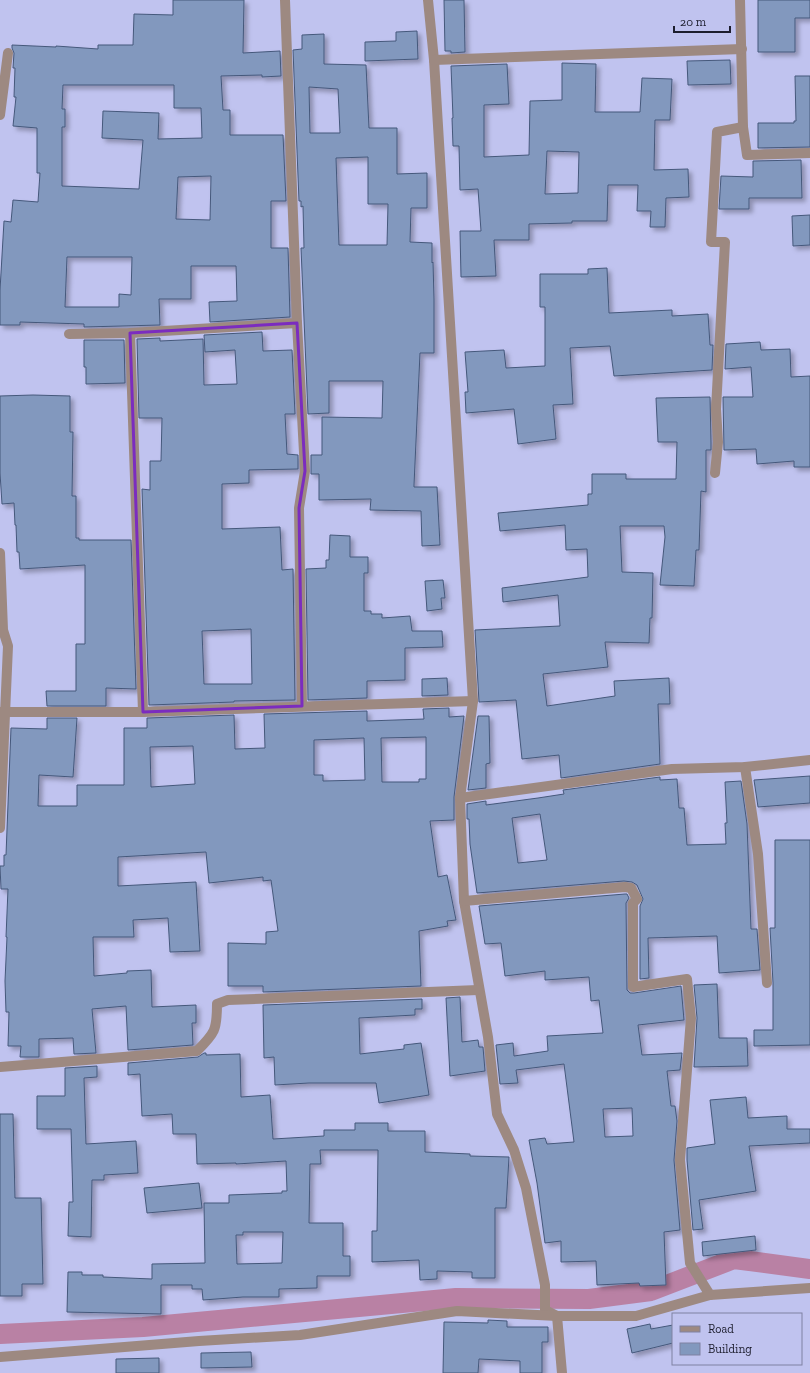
<svg xmlns="http://www.w3.org/2000/svg" width="810" height="1373" viewBox="0 0 810 1373" font-family="'Zilla Slab',serif">
  <style>
    .lines { fill: none; stroke-linecap: round; stroke-linejoin: round }
    .canal { stroke: #b981a4; stroke-width: 20 }
    .building { fill: #8298be; stroke: #45587b; fill-rule: evenodd; filter: url(#shadow) }
    .street { stroke: #9d8981; stroke-width: 10 }
    .marked { fill: none; stroke: #7b2cbf; stroke-width: 3; stroke-linejoin: round }
  </style>
  <defs>
    <filter id="shadow"><feDropShadow dx="3.5" dy="3.5" stdDeviation="2" flood-color="#0004"/></filter>
  </defs>
  <rect width="100%" height="100%" fill="#c0c3ef"/>
  <g class="lines">
    <path class="canal" d="M0,1334L143,1327L456,1298L589,1299L651,1291L734,1259L810,1269"/>
  </g>
  <g class="building">
    <path d="M173,0H244L243,53L280,51L281,76L262,77V75L221,76L223,110H230V135H283L286,201H271V248H288L290,317L210,322L209,302L237,301L236,266H191V299H159L160,325L84,327V324L20,322V325H0V290L4,221L11,222L13,200L38,202L40,173H37V128L13,126L16,97H14L15,68H13L14,53L12,48V45L56,47V46L98,49V45H133L134,14L173,15ZM63,85H174V108H201L202,138L158,139L159,113L103,111L102,138L143,140L139,189L62,186V127H65V109H62ZM211,176L210,220L176,219L178,177ZM67,257H132L131,295L119,294V307H65Z"/>
    <path d="M444,0H464L465,52L451,53V51H445Z"/>
    <path d="M758,0H810V18H795V52H758Z"/>
    <path d="M417,31L418,59L365,61V42L396,41V32Z"/>
    <path d="M324,34V64L366,65L369,128H397V174L427,173V208H411L410,242L432,243V263L433,262L434,299V353H420L414,485V487H437L440,545L422,546L421,511L370,510L371,499L319,500V474H311V455H322V417L382,418L383,381H329V413L308,414L301,248H304L303,206L301,207V201H299L293,50L302,49V35ZM309,87L338,89L340,133H310ZM368,157V204H388L387,245H339L336,158Z"/>
    <path d="M730,60L731,84L688,85L687,61Z"/>
    <path d="M562,63L596,64L595,112H640L642,78L672,79L670,120H655L654,170L688,169L689,197L666,198L665,227H650L651,211H637L638,185H608L607,221H572V223L529,224V240H494L496,276L461,277L460,231H481L478,189L460,190L459,146H453L452,118H453L451,66L507,64L509,104L484,105V157L529,155L530,101L562,100ZM547,151L579,152L578,193L545,194Z"/>
    <path d="M795,76H810V147L758,148V123H794V121H796Z"/>
    <path d="M801,160L802,198H749V209H719L721,176L753,177V161Z"/>
    <path d="M810,215V245L793,246L792,216Z"/>
    <path d="M607,268L609,313L672,310V316L708,314L710,345H713L712,370L614,376L610,346L570,348L573,404L553,405L556,439L518,444L514,409L466,413L465,392H468L465,352L504,350L506,368L545,366V307H540V274H588V269Z"/>
    <path d="M262,332L263,351L292,350L295,414H285L287,454L298,455V469L249,470V483L222,484V529L280,527L282,570L293,569L295,700L234,701V702L149,705L142,489L150,490V461H161L162,418H139L137,339L160,338V341L203,339L204,385L237,384L235,350L205,352L204,335ZM251,629L252,684H204L202,631Z"/>
    <path d="M84,340H124L125,383L86,384V367H84Z"/>
    <path d="M760,342L761,350L790,349L791,377L810,376V467H794V461L757,464L756,449L724,450L723,397H753L751,367L725,369L726,344Z"/>
    <path d="M33,395L70,396V432H73L72,496H76V538H79V540H131L136,689L106,688V706H47L46,691H76V644H85V565L20,569L19,552H17L16,525H15L14,503L2,504L0,473V396Z"/>
    <path d="M710,397L711,442V450H706V492L701,491L699,550H696L694,586L660,585L665,537L664,526H620L622,572L653,573L652,618H650L649,643L605,642L608,667L543,674L547,706L615,696L614,681L669,678L670,704H658L660,764L561,778L559,755L522,759L516,700L479,702L475,630L560,626L558,595L503,602L502,588L588,577L587,549L566,550L565,525L500,531L498,513L588,505V494H592V474H626V479H676L677,442H658L656,398Z"/>
    <path d="M330,535L350,536V557H368V573H364V611H371V614H382V618L410,616L412,631H442L443,647L405,648V680L367,681V698L308,700L306,569L326,568V560H329Z"/>
    <path d="M443,580L445,598H441L442,609L427,611L425,581Z"/>
    <path d="M447,678L448,695L422,696V679Z"/>
    <path d="M449,708V717L464,716L454,797V820L430,821L438,877L447,875L456,920L447,921L448,926L419,931L421,986L263,992V986H228V943L266,944V932L278,931L271,880L263,881V877L209,883L206,852L118,857V886L196,882L200,951L170,952L168,918L133,920L134,937H93L94,976L127,973V971L151,970L152,1007L196,1005V1023H192L193,1045L128,1050L126,1006L92,1009L96,1053L74,1054L73,1038L39,1039V1057H20L21,1046H8L9,1012H6L5,981L7,937H6L8,889H1L0,866H4V855H6L11,728L47,729V718H77L73,777L39,775L38,806H77V785H124V728H147V718L234,715L235,749L265,748L264,714L367,711V721L424,719L423,709ZM426,737V779H419V782H382L381,738ZM364,738L365,780L323,781V775H314V740ZM193,746L195,784L151,787L150,747Z"/>
    <path d="M478,716H489L490,763L486,764V788L468,790Z"/>
    <path d="M810,776V803L758,807L754,780Z"/>
    <path d="M660,777V780L677,779L679,808H684L687,845L726,844L725,823H727L725,782L741,781L747,824L751,929H757L760,970L719,973L717,936L648,938L649,978L640,979V906L643,899L637,885L632,882L624,881L477,893L470,844L469,819H467V804L486,801V805L538,798L564,794L563,790ZM540,814L547,860L518,863L512,818Z"/>
    <path d="M775,840H810V1045L754,1046V1030H773V983L770,928H775Z"/>
    <path d="M625,894H627L629,898L626,903L627,990L630,993H634L681,986L684,1020L638,1025L642,1055L682,1053L680,1070L667,1071L671,1106H675L677,1121L674,1160L680,1230L664,1232L666,1285L640,1286L639,1283L597,1285L596,1261L561,1262V1241L545,1243L537,1183L529,1140L545,1138L547,1144L574,1142L564,1064L516,1070L518,1083L500,1084L496,1045L513,1043L514,1056L548,1051L547,1036L603,1033L599,1000L591,1001L589,977L545,980V971L505,976L501,943L485,944L479,906ZM632,1108L633,1136L605,1137L603,1109Z"/>
    <path d="M717,984L719,1038H747L748,1066L694,1067L697,1018L694,985Z"/>
    <path d="M460,997L462,1042L478,1040L479,1047H483L485,1071L450,1076L446,998Z"/>
    <path d="M422,999V1009H415V1015L359,1018L360,1054L404,1049V1045L421,1043L429,1095L379,1103L376,1083H309L275,1085L274,1057L264,1058L263,1005Z"/>
    <path d="M204,1053H206V1055L240,1054L241,1097L270,1095L273,1139L324,1136V1130H355V1123H388V1131H425V1152L470,1154V1156L509,1157L506,1208H495V1278H472V1272L437,1271V1279L420,1280L419,1260L372,1262V1231H377L378,1150H320L321,1164H310L309,1223H343V1256H350V1276H317V1288L279,1289V1297H243L203,1300L202,1289H192V1285H161V1314L67,1312L68,1272H82V1275H103V1277L152,1279V1264L205,1263L204,1203H229V1195L282,1193V1191H287L286,1161L236,1164V1163L197,1164L196,1134H173L172,1114L142,1116L140,1074L128,1075V1063L198,1057ZM243,1232H283L282,1263L237,1264L236,1235H243Z"/>
    <path d="M97,1066V1077L84,1078L86,1144L136,1141L138,1173L104,1175V1180H92L91,1237L68,1236L69,1202H73L71,1129H37V1096H65V1068Z"/>
    <path d="M746,1097L748,1118L787,1116V1129H810V1143L749,1146L756,1191L699,1200L703,1229L693,1230L687,1160V1148L715,1144L710,1100Z"/>
    <path d="M0,1114H13L15,1198H41L43,1284H22V1296H0Z"/>
    <path d="M199,1183L202,1208L147,1213L144,1188Z"/>
    <path d="M755,1236L756,1250L703,1256L702,1242Z"/>
    <path d="M488,1320L507,1321V1327H548V1342H542V1373H520V1361L479,1359L478,1373H443L444,1322L488,1323Z"/>
    <path d="M650,1324L651,1329L673,1325V1343L632,1353L627,1329Z"/>
    <path d="M251,1352L252,1367L201,1368V1353Z"/>
    <path d="M159,1358V1373H116V1359Z"/>
  </g>
  <g class="lines">
    <g class="street">
      <path d="M285,0L297,323L305,471L299,508L302,706"/>
      <path d="M428,0L434,60L473,701L460,798L464,901L488,1037L497,1114L514,1150L526,1188L545,1285V1310L557,1316L562,1373"/>
      <path d="M740,0L743,127L747,155L810,153"/>
      <path d="M434,60L742,49"/>
      <path d="M0,115L8,53"/>
      <path d="M130,333L143,712"/>
      <path d="M69,334L130,333L297,323"/>
      <path d="M715,473L718,442L716,409L725,242H711L717,132L743,127"/>
      <path d="M0,553L3,630L8,646L0,828"/>
      <path d="M0,712H143L473,701"/>
      <path d="M745,767L758,854L767,983"/>
      <path d="M460,798L672,769L745,767L810,760"/>
      <path d="M464,901L625,887L631,888L637,899L633,903V987L687,979L691,1018L680,1160L690,1263L710,1295"/>
      <path d="M0,1067L197,1051C215,1033 217,1030 217,1004L228,1000L478,990"/>
      <path d="M0,1357L199,1341L300,1335L457,1311L557,1316H636L710,1295L810,1288"/>
    </g>
  </g>
  <path class="marked" d="M297,323L305,471L299,508L302,706L143,712L130,333Z"/>
  <rect x="672" y="1313" width="130" height="52" fill="#c0c3ef" stroke="#7f81a2"/>
  <rect x="680" y="1326" width="20" height="6" fill="#9d8981" stroke="#7f81a2"/>
  <text x="708" y="1333" font-size="12" fill="#1d1e2e">Road</text>
  <rect x="680" y="1343" width="20" height="12" fill="#8298be" stroke="#7f81a2"/>
  <text x="708" y="1353" font-size="12" fill="#1d1e2e">Building</text>
  <path d="M674 26v6h56v-6" fill="none" stroke="#1d1e2e" stroke-width="2"/>
  <text x="680" y="26" font-size="12" fill="#1d1e2e" stroke="#c0c3ef" stroke-width="3" paint-order="stroke">20 m</text>
</svg>
